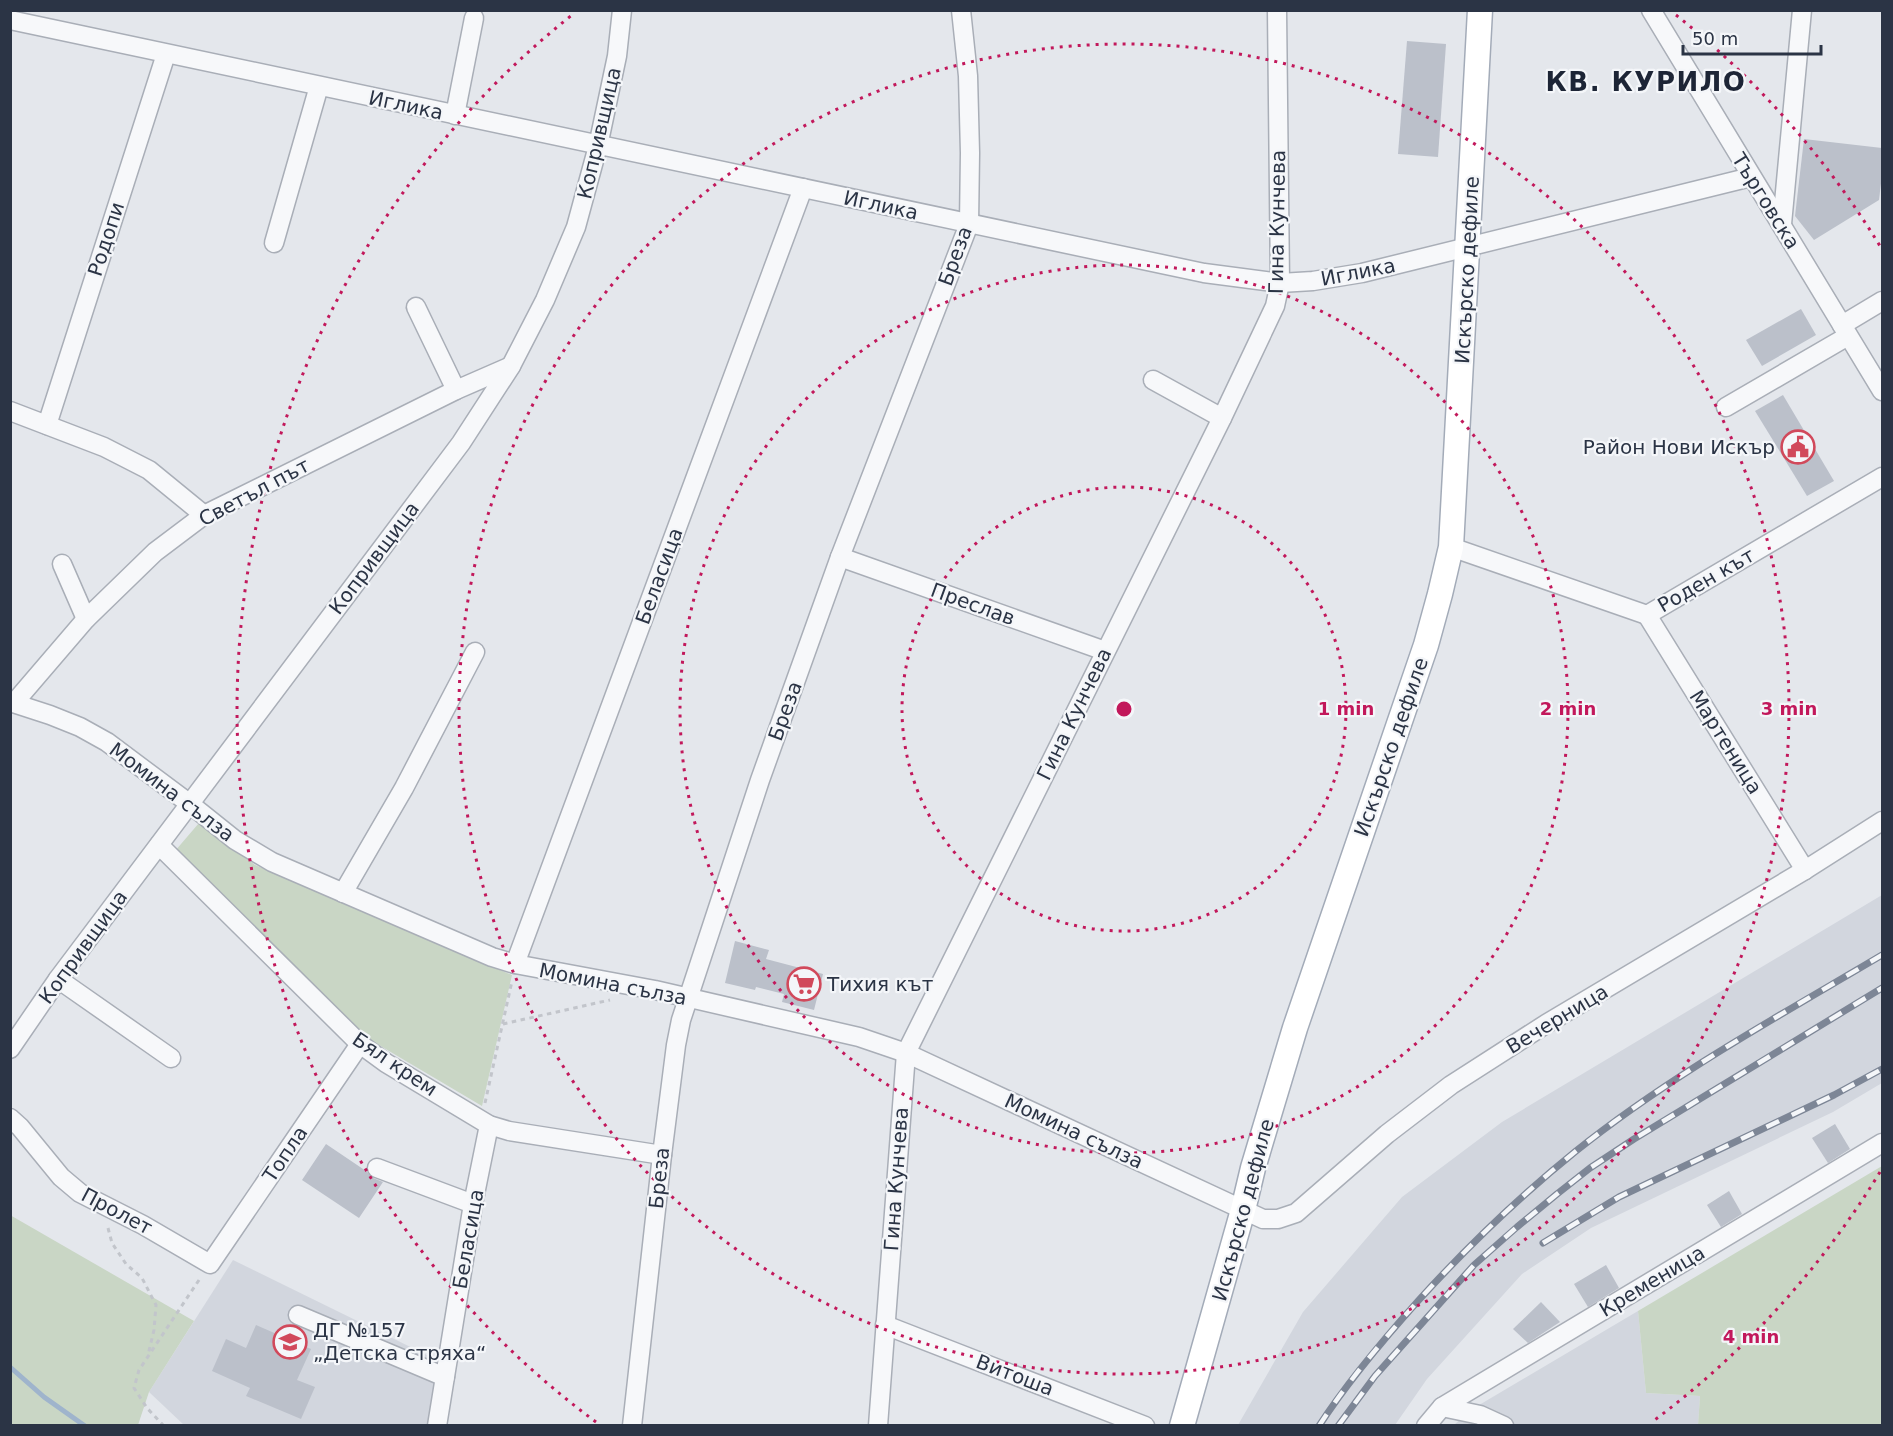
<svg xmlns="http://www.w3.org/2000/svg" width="1893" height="1436" viewBox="0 0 1893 1436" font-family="'DejaVu Sans',sans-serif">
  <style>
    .built { fill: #d2d6de }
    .green { fill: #c9d6c5 }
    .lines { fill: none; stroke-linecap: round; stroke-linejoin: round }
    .stream { stroke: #9fb4cc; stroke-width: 5 }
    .building { fill: #bbc0ca }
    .minor-casing { stroke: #a9aeb7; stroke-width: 21 }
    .major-casing { stroke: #a3abb8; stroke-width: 27 }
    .path { stroke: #c2c5cb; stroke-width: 3; stroke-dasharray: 4.5 4.5; stroke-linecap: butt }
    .minor { stroke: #f7f8fa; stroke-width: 18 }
    .major { stroke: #fff; stroke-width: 24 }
    .rail-casing { stroke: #7d8696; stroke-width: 7 }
    .rail { stroke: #f4f6f9; stroke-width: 4.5; stroke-dasharray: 14; stroke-linecap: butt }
    .ring { fill: none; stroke: #c2185b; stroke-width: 3; stroke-dasharray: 3 6 }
    .labels { text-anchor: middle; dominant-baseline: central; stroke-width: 4.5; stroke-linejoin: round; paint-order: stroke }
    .street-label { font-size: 20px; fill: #2b3445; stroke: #f4f6f9 }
    .poi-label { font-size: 20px; fill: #2b3445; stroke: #f4f6f9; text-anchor: start }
    .district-label { font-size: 26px; font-weight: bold; letter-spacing: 1.5px; fill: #1d2536; stroke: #f4f6f9 }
    .centre { fill: #c2185b; stroke: #f4f6f9; stroke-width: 3 }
    .ring-label { font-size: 18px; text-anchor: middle; font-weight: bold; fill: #c2185b; stroke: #f4f6f9; stroke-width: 4.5; stroke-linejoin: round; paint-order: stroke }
  </style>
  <rect width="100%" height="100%" fill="#e4e7ec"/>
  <g class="built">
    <path d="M1882,895V1083L1833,1112L1591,1228L1522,1274L1427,1379L1395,1425H1238L1303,1312L1402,1197L1502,1122Z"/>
    <path d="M233,1260L441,1362L432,1425H184L149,1392Z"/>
    <path d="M1638,1311L1646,1393L1700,1396L1698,1425L1453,1426L1469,1411Z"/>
  </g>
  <g class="green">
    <path d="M199,823L255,865L512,975L482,1106L367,1038L175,851Z"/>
    <path d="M1882,1166V1425H1698L1700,1396L1646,1393L1638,1311Z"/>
    <path d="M10,1215L194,1321L149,1392L138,1425H11Z"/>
  </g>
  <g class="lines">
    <path class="stream" d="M10,1367L44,1397L85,1426"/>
  </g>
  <g class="building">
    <path d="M1407,41L1446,44L1438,157L1398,154Z"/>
    <path d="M1804,139L1882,148V175L1879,200L1814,240L1795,216Z"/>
    <path d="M1801,309L1816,335L1762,366L1746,340Z"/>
    <path d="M1783,395L1834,481L1807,496L1755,411Z"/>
    <path d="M735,941L769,950L766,959L823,974L814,1010L782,1002L784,994L756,987L755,990L725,983Z"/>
    <path d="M1835,1124L1850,1149L1828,1163L1812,1138Z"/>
    <path d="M326,1144L366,1171L373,1178L383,1182L359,1218L302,1180Z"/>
    <path d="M1729,1191L1742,1214L1721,1227L1707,1205Z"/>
    <path d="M1606,1265L1619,1288L1588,1307L1574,1284Z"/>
    <path d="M1541,1302L1560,1322L1528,1343L1513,1329Z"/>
    <path d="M256,1325L311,1349L297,1380L315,1387L301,1419L246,1396L250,1388L212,1371L226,1339L246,1348Z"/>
  </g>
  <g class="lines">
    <defs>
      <g id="minor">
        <path d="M1651,10L1882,391"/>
        <path d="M10,20L1204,273L1280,283L1313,281L1362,273L1751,177"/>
        <path d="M455,115L474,18"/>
        <path d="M1782,224L1802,10"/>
        <path d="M274,243L319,86"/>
        <path d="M416,307L456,390"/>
        <path d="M1842,325L1882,301"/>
        <path d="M1153,380L1222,418"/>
        <path d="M1726,407L1848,336"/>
        <path d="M10,411L104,447L149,470L204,515"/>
        <path d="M47,425L166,54"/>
        <path d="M1451,547L1647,615L1882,477"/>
        <path d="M840,557L1105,651"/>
        <path d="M62,564L86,619"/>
        <path d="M1647,615L1805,870"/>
        <path d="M10,702L50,715L80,727L107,742L190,804L235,840L272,862L492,957L515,964L655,990L859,1037L906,1053L1263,1219H1278L1296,1213L1387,1134L1451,1085L1546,1024L1805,870L1882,821"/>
        <path d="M14,703L86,619L155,552L204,515L456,390L511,366"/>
        <path d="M159,845L360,1044L386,1063L489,1125L509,1131L662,1155"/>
        <path d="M343,893L404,788L475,652"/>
        <path d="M515,964L803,188"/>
        <path d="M58,979L171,1058"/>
        <path d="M10,1049L58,979L461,443L511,366L545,300L576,227L598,146L617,56L622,10"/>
        <path d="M10,1118L20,1127L61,1177L80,1193L143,1225L210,1264L360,1044"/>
        <path d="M377,1168L473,1204"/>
        <path d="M298,1315L445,1377"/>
        <path d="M885,1325L1145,1426"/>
        <path d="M1442,1407L1480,1415L1504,1426"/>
        <path d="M437,1426L473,1204L489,1125"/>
        <path d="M632,1426L662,1155L676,1045L681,1020L760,780L840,557L969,224L970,153L968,76L961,10"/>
        <path d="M878,1426L906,1053L1222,418L1275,306L1280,283L1277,10"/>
        <path d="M1426,1426L1442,1407L1882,1143"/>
      </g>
      <path id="major" d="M1182,1426L1243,1210L1253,1168L1295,1028L1426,645L1440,594L1451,547L1480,10"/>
    </defs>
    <use href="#minor" class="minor-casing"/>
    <use href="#major" class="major-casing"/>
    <g class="path">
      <path d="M503,1024L610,1000"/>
      <path d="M485,1103L512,981"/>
      <path d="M108,1228L112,1243L126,1264L142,1278L156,1305L154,1330L148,1355"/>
      <path d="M164,1426L147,1408L134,1388L139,1370L201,1277"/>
    </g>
    <use href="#minor" class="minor"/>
    <use href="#major" class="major"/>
    <defs>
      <g id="rail">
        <path d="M1543,1243L1619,1197L1834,1095L1882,1069"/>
        <path d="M1319,1426C1348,1381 1383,1340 1418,1301C1467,1247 1519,1197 1576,1151C1671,1075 1779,1016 1882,955"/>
        <path d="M1338,1426L1375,1376L1474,1265L1517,1227L1557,1194L1590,1168L1634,1139L1882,988"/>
      </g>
    </defs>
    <use href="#rail" class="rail-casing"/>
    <use href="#rail" class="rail"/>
  </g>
  <g class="ring">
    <circle cx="1124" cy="709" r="222"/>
    <circle cx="1124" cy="709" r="444"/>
    <circle cx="1124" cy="709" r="665"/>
    <path d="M1880 1172A887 887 0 0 1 1652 1422M596 1422A887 887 0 0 1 572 15M1676 15A887 887 0 0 1 1880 246"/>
  </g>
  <defs>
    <symbol id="civic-ring" viewBox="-11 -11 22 22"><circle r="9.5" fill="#f4f6f9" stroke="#d1495b" stroke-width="1.5"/><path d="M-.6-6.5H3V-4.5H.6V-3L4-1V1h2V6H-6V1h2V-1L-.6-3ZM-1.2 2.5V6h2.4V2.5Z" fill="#d1495b"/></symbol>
    <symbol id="supermarket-ring" viewBox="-11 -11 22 22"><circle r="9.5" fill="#f4f6f9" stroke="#d1495b" stroke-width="1.5"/><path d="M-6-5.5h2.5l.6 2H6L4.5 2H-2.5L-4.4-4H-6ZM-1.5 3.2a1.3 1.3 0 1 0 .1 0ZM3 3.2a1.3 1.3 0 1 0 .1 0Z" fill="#d1495b"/></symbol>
    <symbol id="school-ring" viewBox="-11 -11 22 22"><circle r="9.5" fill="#f4f6f9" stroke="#d1495b" stroke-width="1.5"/><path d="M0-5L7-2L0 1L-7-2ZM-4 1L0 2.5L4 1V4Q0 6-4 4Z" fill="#d1495b"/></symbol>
  </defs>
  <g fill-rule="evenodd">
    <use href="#civic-ring" x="1779" y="428" width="38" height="38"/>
    <use href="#supermarket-ring" x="785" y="965" width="38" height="38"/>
    <use href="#school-ring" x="271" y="1323" width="38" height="38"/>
  </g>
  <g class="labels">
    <g class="street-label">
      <text transform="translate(406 105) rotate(12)">Иглика</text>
      <text transform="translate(599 133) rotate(-77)">Копривщица</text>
      <text transform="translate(1766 201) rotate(58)">Търговска</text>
      <text transform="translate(881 205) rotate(12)">Иглика</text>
      <text transform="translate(1277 222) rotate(-89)">Гина Кунчева</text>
      <text transform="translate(106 239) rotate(-72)">Родопи</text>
      <text transform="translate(955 256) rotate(-70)">Бреза</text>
      <text transform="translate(1467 270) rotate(-87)">Искърско дефиле</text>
      <text transform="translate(1358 272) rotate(-11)">Иглика</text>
      <text transform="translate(254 492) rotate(-28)">Светъл път</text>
      <text transform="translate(374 558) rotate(-53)">Копривщица</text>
      <text transform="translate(659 576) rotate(-70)">Беласица</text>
      <text transform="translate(1706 580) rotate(-30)">Роден кът</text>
      <text transform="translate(973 604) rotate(20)">Преслав</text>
      <text transform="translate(785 711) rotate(-70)">Бреза</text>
      <text transform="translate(1074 714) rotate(-64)">Гина Кунчева</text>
      <text transform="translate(1726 742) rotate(58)">Мартеница</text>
      <text transform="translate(1391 747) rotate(-71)">Искърско дефиле</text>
      <text transform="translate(172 792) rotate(37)">Момина сълза</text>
      <text transform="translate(83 947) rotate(-54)">Копривщица</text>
      <text transform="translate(613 984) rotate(11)">Момина сълза</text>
      <text transform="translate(1557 1019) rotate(-31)">Вечерница</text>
      <text transform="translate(395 1064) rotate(34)">Бял крем</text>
      <text transform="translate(1074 1131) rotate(25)">Момина сълза</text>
      <text transform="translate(285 1154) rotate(-56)">Топла</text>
      <text transform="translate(659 1178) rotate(-84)">Бреза</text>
      <text transform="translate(896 1179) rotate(-86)">Гина Кунчева</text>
      <text transform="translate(1243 1210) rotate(-75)">Искърско дефиле</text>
      <text transform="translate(117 1211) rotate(28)">Пролет</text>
      <text transform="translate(468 1239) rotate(-80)">Беласица</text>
      <text transform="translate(1652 1281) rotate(-31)">Кременица</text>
      <text transform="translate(1015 1375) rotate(21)">Витоша</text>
    </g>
    <g class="poi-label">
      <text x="1775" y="447" text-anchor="end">Район Нови Искър</text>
      <text x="827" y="984">Тихия кът</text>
      <text x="313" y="1330">ДГ №157<tspan x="313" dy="23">„Детска стряха“</tspan></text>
    </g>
    <g class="district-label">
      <text x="1646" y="82">КВ. КУРИЛО</text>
    </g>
  </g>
  <circle cx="1124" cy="709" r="9" class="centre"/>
  <g class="ring-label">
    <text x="1346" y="715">1 min</text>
    <text x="1568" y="715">2 min</text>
    <text x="1789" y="715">3 min</text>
    <text x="1751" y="1343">4 min</text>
  </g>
  <rect width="1893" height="1436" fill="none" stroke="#2b3445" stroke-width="24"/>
  <path d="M1683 45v9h138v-9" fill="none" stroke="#2b3445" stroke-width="3"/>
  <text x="1692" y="45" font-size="18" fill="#2b3445" stroke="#f4f6f9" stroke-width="4.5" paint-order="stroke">50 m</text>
</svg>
